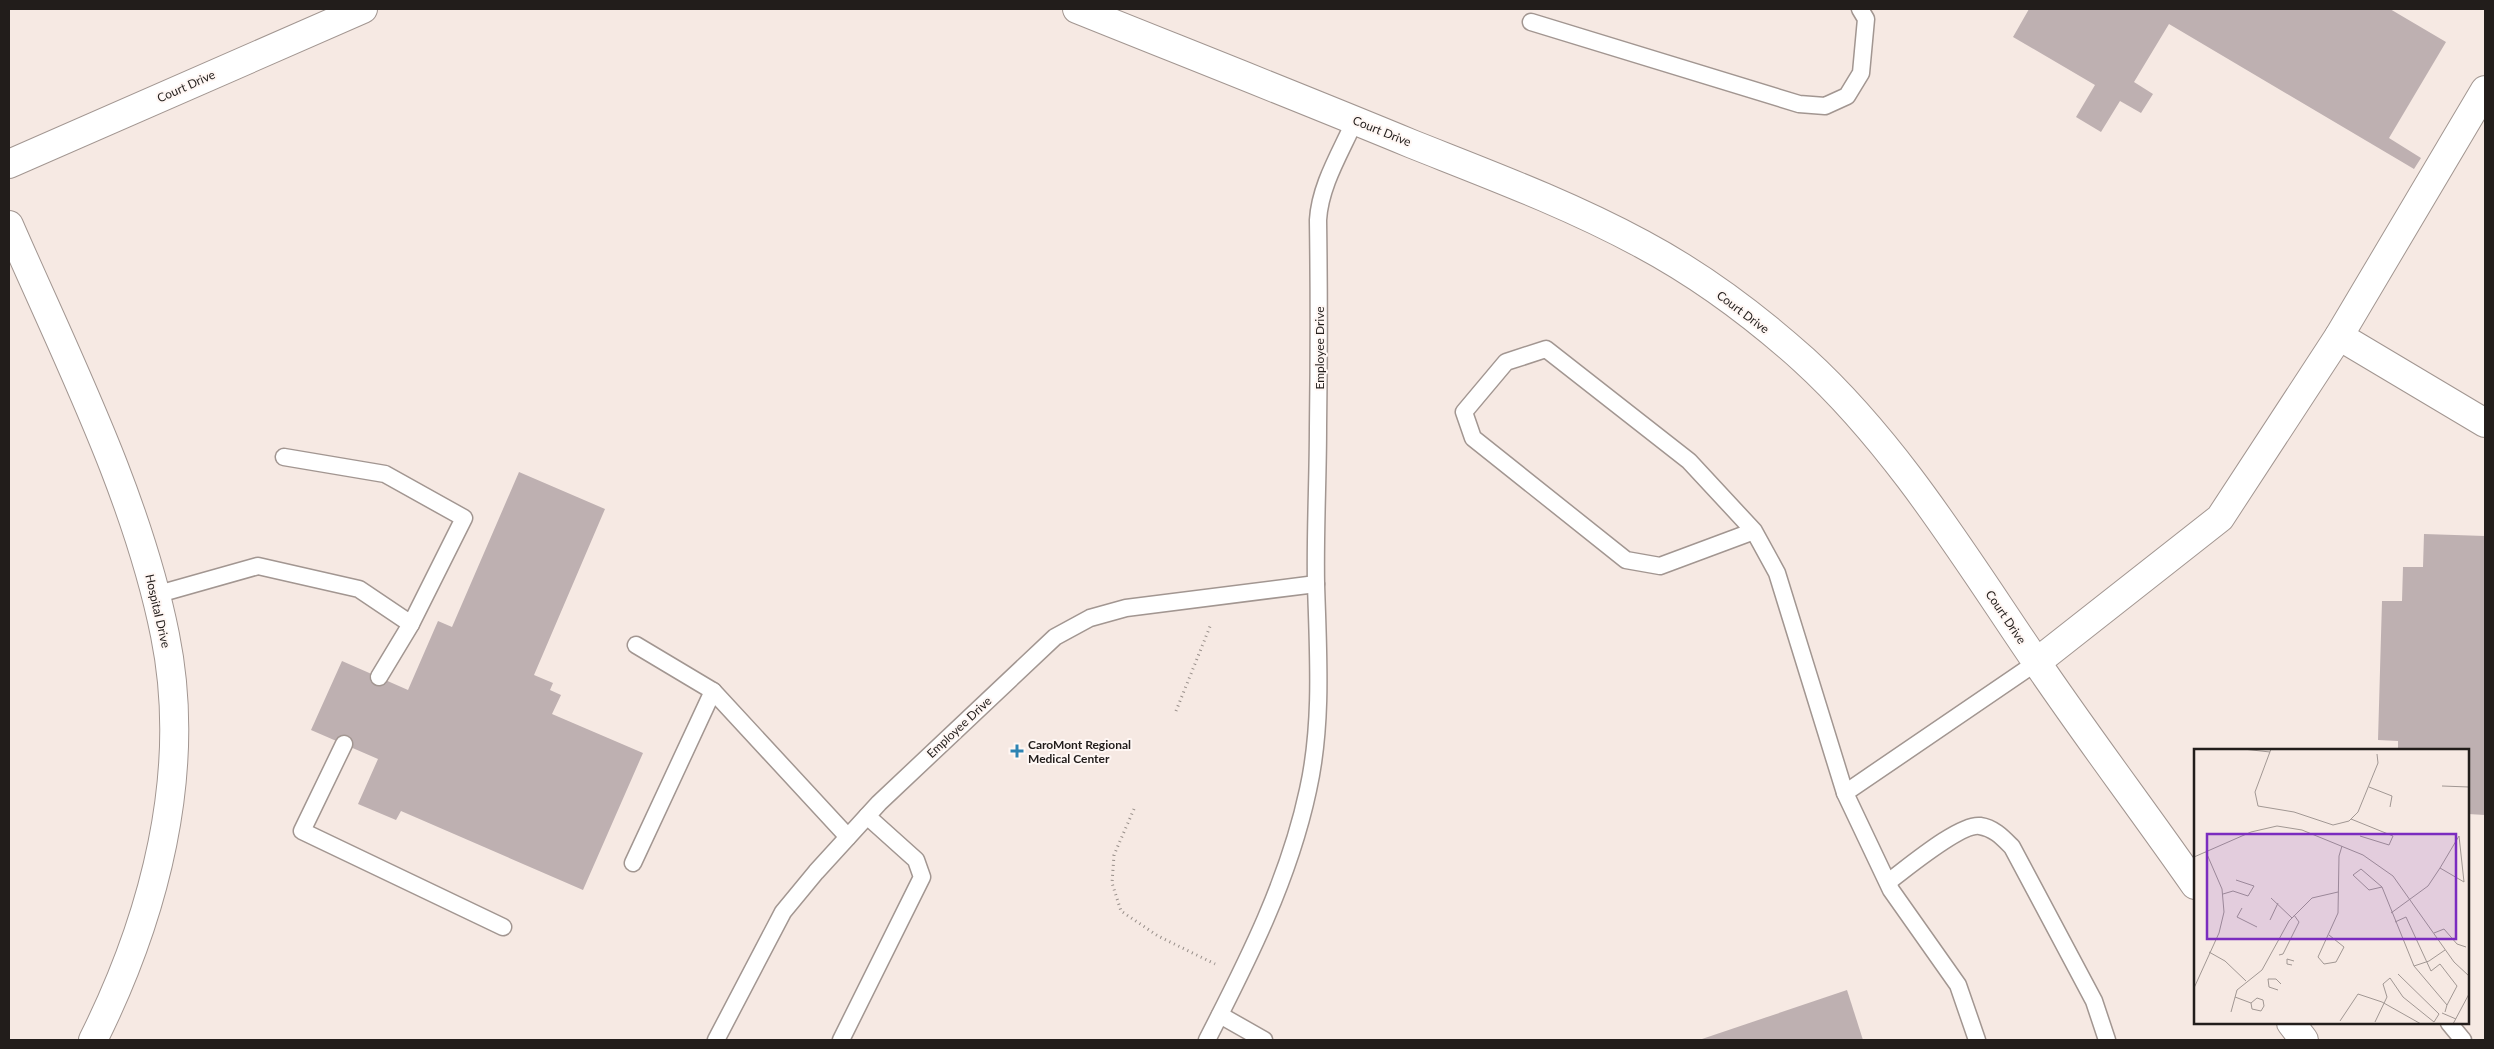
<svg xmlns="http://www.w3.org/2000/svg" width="2494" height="1049" viewBox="0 0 2494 1049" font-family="Lato,sans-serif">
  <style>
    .building { fill: #beb0b1 }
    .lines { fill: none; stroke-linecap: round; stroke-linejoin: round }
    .service-casing { stroke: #a29691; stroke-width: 19 }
    .minor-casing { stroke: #a29691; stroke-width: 30 }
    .tertiary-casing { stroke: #a29691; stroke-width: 30 }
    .path { stroke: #978e89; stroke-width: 3; stroke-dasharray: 1 4; stroke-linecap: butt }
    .service { stroke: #fff; stroke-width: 16 }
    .minor { stroke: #fff; stroke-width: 28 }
    .tertiary { stroke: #fff; stroke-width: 28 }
    .poi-dot { fill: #2e84b3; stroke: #fff7f4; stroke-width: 2 }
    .labels { text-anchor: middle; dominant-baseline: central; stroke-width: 4; stroke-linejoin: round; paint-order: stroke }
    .street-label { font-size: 12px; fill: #221d1b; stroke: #fff7f4 }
    .poi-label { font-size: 12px; font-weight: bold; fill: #221d1b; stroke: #fff7f4; text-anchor: start }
    .inset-road { fill: none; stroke: #a19793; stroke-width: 1 }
    .view { fill: #7b2cbf; fill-opacity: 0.15; stroke: #7b2cbf; stroke-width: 2.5 }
    .inset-edge { fill: none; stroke: #221d1b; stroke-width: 2.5 }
  </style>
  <rect width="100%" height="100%" fill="#f6e9e3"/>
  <g class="building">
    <path d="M2029,9H2390L2446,42L2389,138L2421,158L2414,169L2169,24L2134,82L2153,94L2141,113L2120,101L2101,132L2076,117L2095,85L2013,37Z"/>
    <path d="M519,472L605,509L534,675L553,683L550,690L561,695L552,714L643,753L583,890L401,811L396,820L358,804L378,759L311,730L342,661L408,690L438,621L452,627Z"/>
    <path d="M2424,534L2485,536V815L2468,814V750H2398V741L2378,740L2382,601H2402L2403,567H2423Z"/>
    <path d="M1847,990L1863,1040H1699Z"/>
  </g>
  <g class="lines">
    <defs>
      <g id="service">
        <path d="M1531,22L1799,104L1825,106L1847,96L1861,73L1866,19L1860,9"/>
        <path d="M1754,531L1660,566L1626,560L1473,438L1464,412L1506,362L1546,349L1689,461L1754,531L1777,573L1845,793L1891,890L1958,985L1977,1040"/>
        <path d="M155,595L258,566L359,589L411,624L464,518L385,474L284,457"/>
        <path d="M636,645L713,691L848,837"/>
        <path d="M379,677L411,624"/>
        <path d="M344,744L302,831L503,927"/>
        <path d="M1845,793L2037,662"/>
        <path d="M633,863L713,691"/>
        <path d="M1888,882C1906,869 1960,823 1980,826C1994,828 2003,838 2012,847L2094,1001L2107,1040"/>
        <path d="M1220,1015L1264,1040"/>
        <path d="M2449,1023L2463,1040"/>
        <path d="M716,1040L783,912L816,872L879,803L1055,637L1090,618L1126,608L1316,584"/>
        <path d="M841,1040L922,877L916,860L867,816"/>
        <path d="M1207,1040C1248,960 1289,879 1308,790C1323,723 1318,652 1316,584C1315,532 1318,479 1318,427C1319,358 1319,289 1318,220C1320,185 1341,152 1355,120"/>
      </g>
      <g id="minor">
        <path d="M9,225C66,356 137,495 165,635C193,773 154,918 93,1040"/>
        <path d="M2339,336L2485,423"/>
        <path d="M2037,662L2220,518L2339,336L2485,90"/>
      </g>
      <g id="tertiary">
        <path d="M1077,9C1189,54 1301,98 1412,144C1490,175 1568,204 1642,244C1700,275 1755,316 1804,360C1896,444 1963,554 2033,657C2085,734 2142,809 2195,885"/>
        <path d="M9,164L363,9"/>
        <path d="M2291,1023L2304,1040"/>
      </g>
    </defs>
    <use href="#service" class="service-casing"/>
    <use href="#minor" class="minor-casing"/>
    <use href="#tertiary" class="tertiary-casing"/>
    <g class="path">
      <path d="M1176,711L1211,624"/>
      <path d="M1134,809L1114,855L1112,883L1121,911L1158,936L1215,964"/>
    </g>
    <use href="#service" class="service"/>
    <use href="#minor" class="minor"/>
    <use href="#tertiary" class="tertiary"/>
  </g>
  <path class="poi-dot" d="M1014.5 743.5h5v5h5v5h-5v5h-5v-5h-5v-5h5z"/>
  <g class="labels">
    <g class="street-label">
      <text transform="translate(186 86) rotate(-24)">Court Drive</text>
      <text transform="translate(1382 131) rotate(22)">Court Drive</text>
      <text transform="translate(1743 312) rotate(37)">Court Drive</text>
      <text transform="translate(1319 348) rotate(-90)">Employee Drive</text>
      <text transform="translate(158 611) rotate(77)">Hospital Drive</text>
      <text transform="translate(2006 617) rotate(56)">Court Drive</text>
      <text transform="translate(959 727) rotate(-43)">Employee Drive</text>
    </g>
    <g class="poi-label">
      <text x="1028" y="744">CaroMont Regional<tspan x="1028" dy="14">Medical Center</tspan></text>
    </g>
  </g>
  <g transform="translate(2194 749)">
    <rect width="275" height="275" fill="#f6e9e3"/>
    <path class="inset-road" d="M49,0L76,3M77,0L61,43L64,57L100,63L139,76L155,72L164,63L184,14L183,5M248,37L275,38M175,38L198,47L196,58M157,70L199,87L195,96L166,87M0,108L57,83L83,77L108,81L169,106L199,127L260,213L275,227M188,138L175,141L159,126L167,120L188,138L220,217L235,212L251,201M29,145L39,142L54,147L60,137L42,131M77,149L98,169M48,159L43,168L63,178M197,164L234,137L246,119L270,133L265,87L246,119M76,171L84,154M201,173L212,168L237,222L246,215L263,237L253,256M240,184L250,180L263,195L272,198M135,186L150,198L142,213L130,215L124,208L144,164L145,107L148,97M15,203L31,212L52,232M85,206L89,205L105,173L100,166M98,216L93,215V210L100,212M220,217L253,256L251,263M0,239L25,184L30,163L28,140L12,103M84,241L75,238L74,230H82L87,235M41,248L57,254L63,249L69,251L70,257L67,262L58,260L57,254M37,263L43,241L68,221L95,172L118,149L144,143M248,264L262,270M146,272L164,245L188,253L227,275M181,273L193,248L189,235L196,229L209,248L240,273L245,265L204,225M259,275L275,245"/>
    <path class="view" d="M13,85H262V190H13Z"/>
    <rect width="275" height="275" class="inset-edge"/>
  </g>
  <rect width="2494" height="1049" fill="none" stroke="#221d1b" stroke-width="20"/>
</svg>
